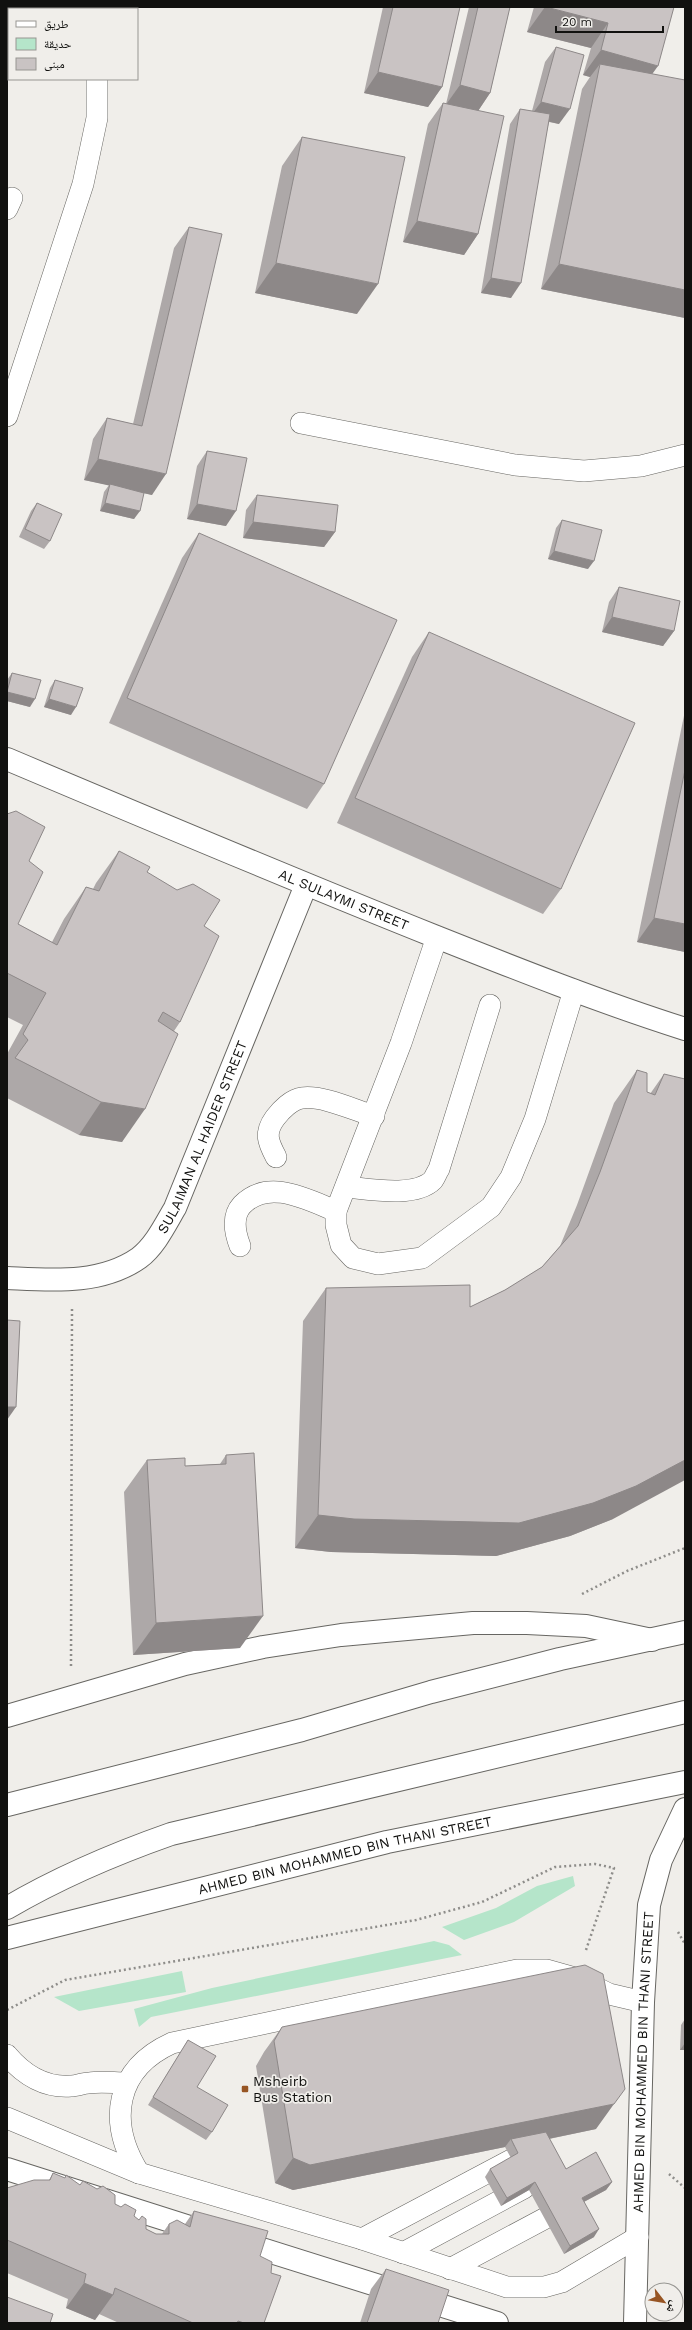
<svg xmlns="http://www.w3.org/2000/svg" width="692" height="2330" viewBox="0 0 692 2330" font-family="'Work Sans','Noto Naskh Arabic',sans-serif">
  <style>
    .green { fill: #b5e5ca }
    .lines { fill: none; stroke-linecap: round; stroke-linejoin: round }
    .service-casing { stroke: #676662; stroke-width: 22 }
    .minor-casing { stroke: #676662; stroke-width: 24 }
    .primary-casing { stroke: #676662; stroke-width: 24 }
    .path { stroke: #8e8d8a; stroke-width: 2.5; stroke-dasharray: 2 3; stroke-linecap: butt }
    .service { stroke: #fff; stroke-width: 21 }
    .minor { stroke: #fff; stroke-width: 22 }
    .primary { stroke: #fff; stroke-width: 22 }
    .wall { fill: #ada8a8 }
    .shaded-wall { fill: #8d8888 }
    .building { fill: #c9c3c3; stroke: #8d8888 }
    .poi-dot { fill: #975524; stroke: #f0eeea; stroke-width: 1.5 }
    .labels { text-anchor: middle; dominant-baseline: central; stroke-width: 3.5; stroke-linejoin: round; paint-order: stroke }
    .street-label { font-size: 14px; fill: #11110f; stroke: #f0eeea }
    .poi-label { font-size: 14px; fill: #11110f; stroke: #f0eeea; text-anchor: start }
  </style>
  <rect width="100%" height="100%" fill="#f0eeea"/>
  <g class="green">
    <path d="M573,1876L575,1886L514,1922L464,1940L442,1927L496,1908L537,1886Z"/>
    <path d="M434,1941L449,1945L462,1955L151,2017L139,2027L134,2009L212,1988Z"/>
    <path d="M182,1971L186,1992L79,2011L54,1997Z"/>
  </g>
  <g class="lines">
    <defs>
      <g id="service">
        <path d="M98,9V7"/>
        <path d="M7,209L12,198"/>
        <path d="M7,416L83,184L97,118V79"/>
        <path d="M301,423L515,465L584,471L641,466L685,455"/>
        <path d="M437,937L401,1043L336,1211V1225L341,1245L353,1258L378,1264L422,1258L491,1207L511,1177L535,1119L574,990"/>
        <path d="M276,1157C268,1142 264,1133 275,1118C281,1110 292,1099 302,1098C322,1095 354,1110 374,1116"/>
        <path d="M346,1187C369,1189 415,1198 433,1180C435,1177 437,1172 439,1169L490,1005"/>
        <path d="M240,1246C235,1233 231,1217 242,1205C268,1178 306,1199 336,1211"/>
        <path d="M7,2055C23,2074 44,2088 71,2086C77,2086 83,2083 89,2083C101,2081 114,2083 126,2083"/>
        <path d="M7,2118L139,2173L362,2239L507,2287H544L562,2282L638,2237"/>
        <path d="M139,2173C107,2122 115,2069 172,2043L517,1970H547L579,1979L609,1994L643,2002"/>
        <path d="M362,2239L513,2159"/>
        <path d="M403,2253L524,2188"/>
        <path d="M450,2269L570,2205"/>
      </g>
      <g id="minor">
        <path id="s1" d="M7,759C149,819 291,879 434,936C517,969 600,1002 685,1029"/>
        <path id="s2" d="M7,1278C51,1280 100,1285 139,1258C155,1246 165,1225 175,1208L306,885"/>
        <path d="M7,1716L185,1664L263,1647L341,1635L473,1623H527L586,1626L652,1640"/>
        <path d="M7,2169L202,2231"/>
        <path d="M233,2240L497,2323"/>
        <path id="s3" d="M635,2323L643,2002L649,1905L661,1860L685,1809"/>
      </g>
      <g id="primary">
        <path d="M7,1805L302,1730L431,1692L560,1659L685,1632"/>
        <path d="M7,1908C58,1878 114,1854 171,1834L685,1712"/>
        <path id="s4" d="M7,1938L387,1842L685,1782"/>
      </g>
    </defs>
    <use href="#service" class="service-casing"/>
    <use href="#minor" class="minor-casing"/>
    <use href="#primary" class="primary-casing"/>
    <g class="path">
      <path d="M582,1594L627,1571L685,1548"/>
      <path d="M71,1666L72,1309"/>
      <path d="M678,1932L685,1944"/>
      <path d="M7,2010L65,1980L416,1920L482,1902L555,1867L595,1864L614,1868L586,1950"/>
      <path d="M669,2174L685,2188"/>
    </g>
    <use href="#service" class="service"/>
    <use href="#minor" class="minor"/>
    <use href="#primary" class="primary"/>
  </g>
  <g class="wall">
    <path d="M383,7H460L442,87L428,107L364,93Z"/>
    <path d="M469,7H510L490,93L478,111V234L464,255L403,242L428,124L443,103L446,104Z"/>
    <path d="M534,7H674L652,74L685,318L541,289L582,89L590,77L583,75L591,48L527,32Z"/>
    <path d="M556,47L559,124L549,122L511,298L481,293L510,124L520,109L532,111L545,62Z"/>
    <path d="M302,137L357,314L255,293L282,166Z"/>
    <path d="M189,227L152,495L144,493L134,519L100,511L104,492L109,485L84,480L93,439L107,418L133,424L174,248Z"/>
    <path d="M207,451L226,526L187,519L197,466Z"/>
    <path d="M257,495L335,532L324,547L243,538L246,510Z"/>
    <path d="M37,503L50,541L44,549L19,537L31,511Z"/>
    <path d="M562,520L588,569L548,559L556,528Z"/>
    <path d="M199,533L324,784L307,809L109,723L182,558Z"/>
    <path d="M619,587L674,631L663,646L602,632L609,602Z"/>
    <path d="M429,632L561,889L543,914L337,823L412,657Z"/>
    <path d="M12,673L30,707L7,701V680Z"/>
    <path d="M55,680L71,715L44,707L50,688Z"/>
    <path d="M685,711V952L637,942Z"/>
    <path d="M7,814L29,861L18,924L52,942L64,919L86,887L93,889L96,883L119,851L147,872L204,926L180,1022L174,1031L122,1142L79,1135L7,1098V1054L23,1025L7,1017Z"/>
    <path d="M637,1070L647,1092L650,1094L664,1074L613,1519L570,1536L496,1556L331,1552L295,1548L303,1321L326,1288L470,1307L505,1290L542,1267L560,1246L577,1205L614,1103Z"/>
    <path d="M226,1455L240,1648L133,1655L124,1492L147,1460L185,1466L220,1464Z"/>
    <path d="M685,2019V2050H680L681,2025Z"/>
    <path d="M282,2027L596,2129L549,2139L566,2169L612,2182L606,2190L584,2202L594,2237L564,2254L529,2190L501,2206L485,2177L490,2169L511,2158L505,2147L293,2190L275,2183L256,2066L264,2052Z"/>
    <path d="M188,2040L197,2087L212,2132L206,2140L148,2105L183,2048Z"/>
    <path d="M53,2173L80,2185L115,2204L134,2216L146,2229L156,2234H162L169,2224H185L194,2211L260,2256L264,2323H119L99,2314L95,2320L66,2308L68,2299L7,2273V2188L49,2180Z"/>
    <path d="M386,2269L438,2323H360L371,2289Z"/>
  </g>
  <g class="shaded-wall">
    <path d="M545,7L608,23L591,48L527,32Z"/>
    <path d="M601,50L658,66L640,91L600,64L590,77L583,75Z"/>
    <path d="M378,72L442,87L428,107L364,93Z"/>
    <path d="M460,85L490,93L476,114L445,106Z"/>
    <path d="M541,102L570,109L559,124L530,117Z"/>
    <path d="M417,221L478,234L464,255L403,242Z"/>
    <path d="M276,263L378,284L357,314L255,293Z"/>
    <path d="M559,264L685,290V318L541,289Z"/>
    <path d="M491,278L521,283L511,298L481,293Z"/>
    <path d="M98,459L166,474L152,495L84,480Z"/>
    <path d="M105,503L140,511L134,519L100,511Z"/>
    <path d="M197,504L236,511L226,526L187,519Z"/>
    <path d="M253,522L335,532L324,547L243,538Z"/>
    <path d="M554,551L594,561L588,569L548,559Z"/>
    <path d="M612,617L674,631L663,646L602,632Z"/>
    <path d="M7,692L35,699L30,707L7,701Z"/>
    <path d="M49,699L76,707L71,715L44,707Z"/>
    <path d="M654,918L685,924V952L637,942Z"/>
    <path d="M101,1102L145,1109L122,1142L79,1135Z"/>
    <path d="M8,1407H16L7,1420V1409Z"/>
    <path d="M685,1460V1480L613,1519L570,1536L496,1556L331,1552L295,1548L318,1515Z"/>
    <path d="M263,1616L240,1648L133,1655L156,1623Z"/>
    <path d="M685,2043V2050H680Z"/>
    <path d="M614,2104L596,2129L514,2146L511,2139L505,2147L293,2190L275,2183L293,2158Z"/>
    <path d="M535,2182L529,2190L501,2206L507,2198Z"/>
    <path d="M612,2182L606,2190L576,2206L582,2198Z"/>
    <path d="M599,2229L594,2237L564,2254L570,2246Z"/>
    <path d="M84,2283L113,2295L95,2320L66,2308Z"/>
  </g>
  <g class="building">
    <path d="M393,7H460L442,87L378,72Z"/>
    <path d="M478,7H510L490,93L460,85Z"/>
    <path d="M546,7H674L658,66L601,50L608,23Z"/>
    <path d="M556,47L584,55L570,109L541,102Z"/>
    <path d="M600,64L685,80V290L559,264Z"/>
    <path d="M443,103L504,116L478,234L417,221Z"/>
    <path d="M520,109L550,114L521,283L491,278Z"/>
    <path d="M302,137L405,157L378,284L276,263Z"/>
    <path d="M189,227L222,234L166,474L98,459L107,418L142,426Z"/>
    <path d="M207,451L247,458L236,511L197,504Z"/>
    <path d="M110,484L144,493L140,511L105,503Z"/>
    <path d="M257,495L338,505L335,532L253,522Z"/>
    <path d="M37,503L62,514L50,541L25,529Z"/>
    <path d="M562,520L602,530L594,561L554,551Z"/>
    <path d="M199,533L397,620L324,784L127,698Z"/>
    <path d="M619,587L680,601L674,631L612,617Z"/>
    <path d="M429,632L635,723L561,889L355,798Z"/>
    <path d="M12,673L41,680L35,699L7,692Z"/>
    <path d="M55,680L83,688L76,707L49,699Z"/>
    <path d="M685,770V924L654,918Z"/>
    <path d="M16,811L45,827L29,861L43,872L18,924L57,945L86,887L99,891L119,851L150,867L147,872L177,890L193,884L220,900L204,926L219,936L180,1022L163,1012L158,1021L178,1034L145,1109L101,1102L15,1058L28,1040L23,1034L46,993L7,973V814Z"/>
    <path d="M637,1070L647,1073V1092L655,1095L664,1074L685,1079V1460L636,1486L593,1503L519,1523L354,1519L318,1515L326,1288L470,1285V1307L505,1290L542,1267L578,1226L600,1172Z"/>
    <path d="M7,1320L20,1321L16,1407H8L7,1418Z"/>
    <path d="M254,1453L263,1616L156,1623L147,1460L185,1458V1466L226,1464V1455Z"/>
    <path d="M585,1965L603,1974L625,2089L614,2104L310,2165L293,2158L274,2041L282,2027Z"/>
    <path d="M188,2040L216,2056L197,2087L228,2105L212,2132L153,2097Z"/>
    <path d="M546,2132L566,2169L596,2152L612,2182L582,2198L599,2229L570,2246L535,2182L507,2198L490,2169L518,2153L511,2139Z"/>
    <path d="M53,2173L65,2178L66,2175L80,2185L83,2181L97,2189L103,2186L115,2195V2204L121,2207L125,2204L136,2210L134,2216L139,2220L142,2216L146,2219V2229L156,2234H169V2224L177,2220L190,2227L194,2211L268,2231L260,2256L272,2262L271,2273L281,2276L264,2323H244L238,2321L237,2323H193L115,2288L113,2295L84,2283L86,2274L7,2240V2188L34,2180H50Z"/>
    <path d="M386,2269L449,2290L438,2323H367Z"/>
    <path d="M7,2297L53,2314L50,2323H7Z"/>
  </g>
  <rect class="poi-dot" x="241" y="2085" width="8" height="8" rx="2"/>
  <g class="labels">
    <g class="street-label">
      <text stroke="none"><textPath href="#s1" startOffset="365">AL SULAYMI STREET</textPath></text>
      <text stroke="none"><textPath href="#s2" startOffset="274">SULAIMAN AL HAIDER STREET</textPath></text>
      <text stroke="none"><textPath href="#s4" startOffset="348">AHMED BIN MOHAMMED BIN THANI STREET</textPath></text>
      <text stroke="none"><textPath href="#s3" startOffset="261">AHMED BIN MOHAMMED BIN THANI STREET</textPath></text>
    </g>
    <g class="poi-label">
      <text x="253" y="2081">Msheirb<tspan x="253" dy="16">Bus Station</tspan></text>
    </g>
  </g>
  <rect width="692" height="2330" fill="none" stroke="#11110f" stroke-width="16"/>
  <rect x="8" y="8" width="130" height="72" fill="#f0eeea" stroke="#979692"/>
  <rect x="16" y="21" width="20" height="6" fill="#ffffff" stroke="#979692"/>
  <text x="44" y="28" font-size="12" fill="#11110f">طريق</text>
  <rect x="16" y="38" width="20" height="12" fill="#b5e5ca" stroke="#979692"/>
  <text x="44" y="48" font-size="12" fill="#11110f">حديقة</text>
  <rect x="16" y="58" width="20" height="12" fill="#c9c3c3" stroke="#979692"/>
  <text x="44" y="68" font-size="12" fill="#11110f">مبنى</text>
  <g transform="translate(664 2302) rotate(121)"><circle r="19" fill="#f0eeea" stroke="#979692"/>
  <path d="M0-3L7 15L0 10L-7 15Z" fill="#975524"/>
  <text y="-6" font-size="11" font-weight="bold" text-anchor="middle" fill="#11110f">ش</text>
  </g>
  <path d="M556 26v6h107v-6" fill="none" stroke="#11110f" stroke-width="2"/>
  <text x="562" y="26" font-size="12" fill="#11110f" stroke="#f0eeea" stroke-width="3" paint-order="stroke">20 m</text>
</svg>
